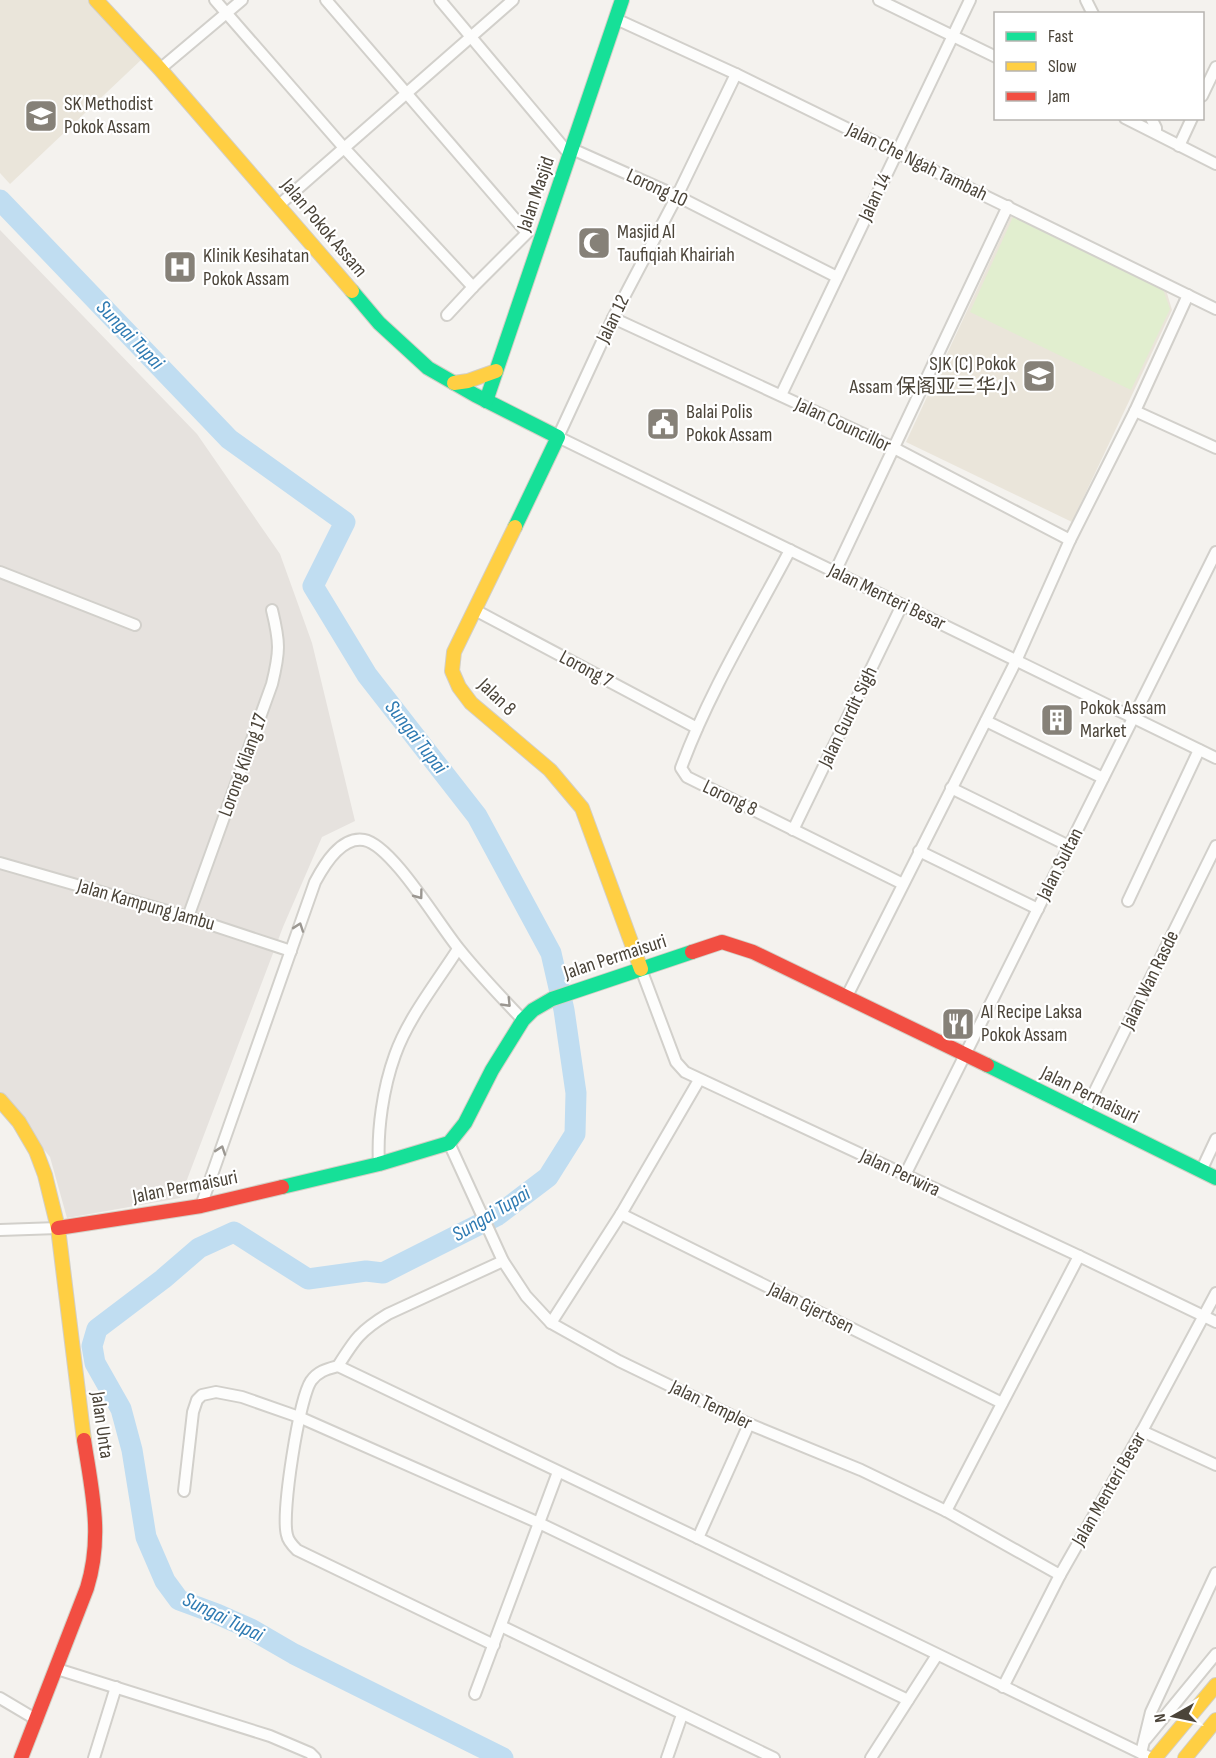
<svg xmlns="http://www.w3.org/2000/svg" width="1216" height="1758" viewBox="0 0 1216 1758" font-family="'Sofia Sans Condensed','Noto Sans SC',sans-serif">
  <style>
    .industrial { fill: #e6e2de }
    .education { fill: #eae5da }
    .green { fill: #e1eecf }
    .lines { fill: none; stroke-linecap: round; stroke-linejoin: round }
    .river { stroke: #c0ddf1; stroke-width: 21 }
    .street-casing { stroke: #d2d0cb; stroke-width: 14 }
    .fast-casing { stroke: #d3cfc5; stroke-width: 16 }
    .slow-casing { stroke: #d3cfc5; stroke-width: 16 }
    .jam-casing { stroke: #d3cfc5; stroke-width: 16 }
    .street { stroke: #fdfdfc; stroke-width: 10 }
    .fast { stroke: #16e098; stroke-width: 14 }
    .slow { stroke: #ffcf43; stroke-width: 14 }
    .jam { stroke: #f24e42; stroke-width: 14 }
    .oneway { stroke: #9b9791 }
    .labels { text-anchor: middle; dominant-baseline: central; stroke-width: 4.5; stroke-linejoin: round; paint-order: stroke }
    .poi-label { font-size: 20px; fill: #4b4439; stroke: #fff; text-anchor: start }
    .street-label { font-size: 20px; fill: #4b4439; stroke: #fff }
    .water-label { font-size: 21px; font-style: italic; fill: #2e7ab2; stroke: #fff }
  </style>
  <rect width="100%" height="100%" fill="#f4f2ee"/>
  <path class="industrial" d="M0,230L197,434L280,554L312,643L355,821L322,837L283,927L180,1198L67,1218L50,1157L0,1095Z"/>
  <g class="education">
    <path d="M0,0H89L143,58L10,184L0,173Z"/>
    <path d="M1012,214L1164,283L1172,310L1072,522L906,442Z"/>
  </g>
  <path class="green" d="M1013,217L1161,284L1170,309L1131,390L970,312Z"/>
  <g class="lines">
    <path class="river" d="M0,200L229,439L345,522L313,586L367,675L477,816L551,953L564,1010L576,1093L575,1134L548,1177L498,1215L383,1273L366,1271L308,1279L234,1232L199,1248L163,1279L97,1329L92,1346L95,1363L121,1409L132,1450L146,1537L165,1581L179,1600L217,1614L251,1629L294,1654L503,1758"/>
    <defs>
      <g id="street">
        <path d="M215,0L345,149L473,287L527,233L326,0"/>
        <path d="M440,0L570,155"/>
        <path d="M879,0L996,57"/>
        <path d="M1086,0L1093,14"/>
        <path d="M616,19L736,74L1216,309"/>
        <path d="M160,69L242,0"/>
        <path d="M736,74L677,196L613,318L558,437L1216,758"/>
        <path d="M1202,96L1216,67"/>
        <path d="M1125,118L1216,164"/>
        <path d="M1151,118L1156,128V133"/>
        <path d="M1179,146L1192,118"/>
        <path d="M572,149L677,196L837,277"/>
        <path d="M279,205L513,0"/>
        <path d="M447,315L473,287"/>
        <path d="M613,318L894,448L1070,540"/>
        <path d="M781,395L970,0"/>
        <path d="M1135,411L1216,448"/>
        <path d="M790,550C753,620 708,694 681,768L687,777L903,884"/>
        <path d="M0,572L135,625"/>
        <path d="M835,572L1008,206"/>
        <path d="M475,610L697,728"/>
        <path d="M986,721L1103,778"/>
        <path d="M951,788L1069,846"/>
        <path d="M793,830L902,605"/>
        <path d="M919,851L1038,909"/>
        <path d="M0,863L188,917L291,951"/>
        <path d="M1128,901L1199,750"/>
        <path d="M188,917L272,684C280,651 280,643 272,610"/>
        <path d="M641,969L676,1062L685,1072L1079,1256L1216,1322"/>
        <path d="M847,996L1016,661L1070,540L1135,411L1188,295"/>
        <path d="M1084,1113L1216,846"/>
        <path d="M449,1143L503,1261L526,1296L551,1323L619,1361L749,1424L861,1470L946,1511L1060,1575"/>
        <path d="M379,1164C377,1130 383,1088 395,1055C408,1018 437,982 458,949"/>
        <path d="M1201,1171L1216,1139"/>
        <path d="M905,1175L1216,552"/>
        <path d="M201,1206L315,882C324,865 341,836 364,840C392,845 439,925 459,949C479,974 501,997 523,1020"/>
        <path d="M621,1214L1002,1403"/>
        <path d="M0,1230L58,1228"/>
        <path d="M551,1323L621,1214L699,1080"/>
        <path d="M338,1366C355,1339 360,1331 388,1314L503,1261"/>
        <path d="M1142,1431L1216,1465"/>
        <path d="M184,1491L193,1412L197,1400L202,1395L216,1392L242,1397L299,1417L539,1523L908,1700"/>
        <path d="M946,1511L1079,1256"/>
        <path d="M698,1538L749,1424"/>
        <path d="M501,1626L774,1758"/>
        <path d="M494,1645L297,1550C293,1546 288,1541 287,1535C281,1514 299,1399 311,1381C318,1371 327,1369 338,1366L698,1538L1151,1758"/>
        <path d="M57,1669L270,1736L310,1753L315,1758"/>
        <path d="M1003,1687L1060,1575L1142,1431L1216,1293"/>
        <path d="M475,1694L558,1472"/>
        <path d="M0,1698L37,1720"/>
        <path d="M1146,1739L1216,1654"/>
        <path d="M1141,1753L1151,1712L1216,1573"/>
        <path d="M94,1758L116,1687"/>
        <path d="M667,1758L682,1715"/>
        <path d="M871,1758L937,1655"/>
      </g>
      <g id="fast">
        <path d="M352,291L379,323L428,368L475,395L558,437L515,527"/>
        <path d="M486,401L622,0"/>
        <path d="M987,1065L1216,1178"/>
        <path d="M282,1187L379,1164L449,1143L465,1123L492,1070L523,1020L533,1010L552,999L692,952"/>
      </g>
      <g id="slow">
        <path d="M96,0L160,69L352,291"/>
        <path d="M454,383L468,381L496,371"/>
        <path d="M515,527L454,652L452,671L459,687L471,703L550,770L582,808L641,969"/>
        <path d="M0,1100L19,1122L36,1151L45,1175L58,1228L84,1440"/>
        <path d="M1155,1758L1216,1685"/>
        <path d="M1185,1758L1216,1720"/>
      </g>
      <g id="jam">
        <path d="M692,952L722,942L753,952L987,1065"/>
        <path d="M58,1228L201,1206L282,1187"/>
        <path d="M21,1758L87,1588C103,1536 92,1492 84,1440"/>
      </g>
    </defs>
    <use href="#street" class="street-casing"/>
    <use href="#fast" class="fast-casing"/>
    <use href="#slow" class="slow-casing"/>
    <use href="#jam" class="jam-casing"/>
    <use href="#street" class="street"/>
    <use href="#fast" class="fast"/>
    <use href="#slow" class="slow"/>
    <use href="#jam" class="jam"/>
  </g>
  <defs><path id="oneway-chevron" d="M-2-3.5L2.5 0L-2 3.5" fill="none" stroke-width="1.6" stroke-linecap="round" stroke-linejoin="round" transform="scale(1.5)"/></defs>
  <g class="oneway">
    <use href="#oneway-chevron" transform="translate(419 895) rotate(53)"/>
    <use href="#oneway-chevron" transform="translate(299 927) rotate(-71)"/>
    <use href="#oneway-chevron" transform="translate(507 1003) rotate(46)"/>
    <use href="#oneway-chevron" transform="translate(221 1150) rotate(-71)"/>
  </g>
  <defs>
    <symbol id="school-square" viewBox="-11 -11 22 22"><rect x="-9" y="-9" width="18" height="18" rx="4" fill="#868178" stroke="#fff"/><path d="M0-5L7-2L0 1L-7-2ZM-4 1L0 2.5L4 1V4Q0 6-4 4Z" fill="#fff"/></symbol>
    <symbol id="mosque-square" viewBox="-11 -11 22 22"><rect x="-9" y="-9" width="18" height="18" rx="4" fill="#868178" stroke="#fff"/><path d="M3.5-4.9A6 6 0 1 0 3.5 4.9A5 5 0 1 1 3.5-4.9Z" fill="#fff"/></symbol>
    <symbol id="hospital-square" viewBox="-11 -11 22 22"><rect x="-9" y="-9" width="18" height="18" rx="4" fill="#868178" stroke="#fff"/><path d="M-5-5h3v3.5h4V-5h3V5h-3V1.5h-4V5h-3Z" fill="#fff"/></symbol>
    <symbol id="civic-square" viewBox="-11 -11 22 22"><rect x="-9" y="-9" width="18" height="18" rx="4" fill="#868178" stroke="#fff"/><path d="M-.6-6.5H3V-4.5H.6V-3L4-1V1h2V6H-6V1h2V-1L-.6-3ZM-1.2 2.5V6h2.4V2.5Z" fill="#fff"/></symbol>
    <symbol id="building-square" viewBox="-11 -11 22 22"><rect x="-9" y="-9" width="18" height="18" rx="4" fill="#868178" stroke="#fff"/><path d="M-4-6H4V6H1V3H-1V6H-4ZM-2.5-4.3h1.7v1.8h-1.7ZM.8-4.3h1.7v1.8H.8ZM-2.5-1h1.7V.8h-1.7ZM.8-1h1.7V.8H.8Z" fill="#fff"/></symbol>
    <symbol id="restaurant-square" viewBox="-11 -11 22 22"><rect x="-9" y="-9" width="18" height="18" rx="4" fill="#868178" stroke="#fff"/><path d="M-5-6h1v4h1v-4h1v4h1v-4h1v5L-1.5 .5V6h-2V.5L-5-1ZM5-6V6H3V1.5H1.5Q1.5-4 5-6Z" fill="#fff"/></symbol>
  </defs>
  <g fill-rule="evenodd">
    <use href="#school-square" x="22" y="97" width="38" height="38"/>
    <use href="#mosque-square" x="575" y="224" width="38" height="38"/>
    <use href="#hospital-square" x="161" y="248" width="38" height="38"/>
    <use href="#school-square" x="1020" y="357" width="38" height="38"/>
    <use href="#civic-square" x="644" y="405" width="38" height="38"/>
    <use href="#building-square" x="1038" y="701" width="38" height="38"/>
    <use href="#restaurant-square" x="939" y="1005" width="38" height="38"/>
  </g>
  <g class="labels">
    <g class="poi-label">
      <text x="64" y="104">SK Methodist<tspan x="64" dy="23">Pokok Assam</tspan></text>
      <text x="617" y="232">Masjid Al<tspan x="617" dy="23">Taufiqiah Khairiah</tspan></text>
      <text x="203" y="256">Klinik Kesihatan<tspan x="203" dy="23">Pokok Assam</tspan></text>
      <text x="1016" y="364" text-anchor="end">SJK (C) Pokok<tspan x="1016" dy="23">Assam 保阁亚三华小</tspan></text>
      <text x="686" y="412">Balai Polis<tspan x="686" dy="23">Pokok Assam</tspan></text>
      <text x="1080" y="708">Pokok Assam<tspan x="1080" dy="23">Market</tspan></text>
      <text x="981" y="1012">AI Recipe Laksa<tspan x="981" dy="23">Pokok Assam</tspan></text>
    </g>
    <g class="street-label">
      <text transform="translate(917 162) rotate(26)">Jalan Che Ngah Tambah</text>
      <text transform="translate(657 188) rotate(25)">Lorong 10</text>
      <text transform="translate(536 194) rotate(-71)">Jalan Masjid</text>
      <text transform="translate(875 197) rotate(-65)">Jalan 14</text>
      <text transform="translate(324 228) rotate(50)">Jalan Pokok Assam</text>
      <text transform="translate(613 319) rotate(-64)">Jalan 12</text>
      <text transform="translate(843 425) rotate(25)">Jalan Councillor</text>
      <text transform="translate(887 597) rotate(26)">Jalan Menteri Besar</text>
      <text transform="translate(586 669) rotate(28)">Lorong 7</text>
      <text transform="translate(497 697) rotate(44)">Jalan 8</text>
      <text transform="translate(848 717) rotate(-64)">Jalan Gurdit Sigh</text>
      <text transform="translate(243 765) rotate(-70)">Lorong Kilang 17</text>
      <text transform="translate(730 798) rotate(26)">Lorong 8</text>
      <text transform="translate(1060 864) rotate(-63)">Jalan Sultan</text>
      <text transform="translate(146 905) rotate(16)">Jalan Kampung Jambu</text>
      <text transform="translate(615 957) rotate(-18)">Jalan Permaisuri</text>
      <text transform="translate(1150 980) rotate(-64)">Jalan Wan Rasde</text>
      <text transform="translate(1090 1095) rotate(26)">Jalan Permaisuri</text>
      <text transform="translate(900 1173) rotate(25)">Jalan Perwira</text>
      <text transform="translate(185 1187) rotate(-11)">Jalan Permaisuri</text>
      <text transform="translate(811 1308) rotate(26)">Jalan Gjertsen</text>
      <text transform="translate(711 1405) rotate(26)">Jalan Templer</text>
      <text transform="translate(102 1425) rotate(82)">Jalan Unta</text>
      <text transform="translate(1109 1489) rotate(-60)">Jalan Menteri Besar</text>
    </g>
    <g class="water-label">
      <text transform="translate(130 335) rotate(46)">Sungai Tupai</text>
      <text transform="translate(416 737) rotate(52)">Sungai Tupai</text>
      <text transform="translate(491 1214) rotate(-31)">Sungai Tupai</text>
      <text transform="translate(223 1617) rotate(26)">Sungai Tupai</text>
    </g>
  </g>
  <rect x="994" y="12" width="210" height="108" fill="#ffffff" stroke="#b7b4b0" stroke-width="1.5"/>
  <rect x="1006" y="32" width="30" height="9" fill="#16e098" stroke="#b7b4b0" stroke-width="1.5"/>
  <text x="1048" y="42" font-size="18" fill="#4b4439">Fast</text>
  <rect x="1006" y="62" width="30" height="9" fill="#ffcf43" stroke="#b7b4b0" stroke-width="1.5"/>
  <text x="1048" y="72" font-size="18" fill="#4b4439">Slow</text>
  <rect x="1006" y="92" width="30" height="9" fill="#f24e42" stroke="#b7b4b0" stroke-width="1.5"/>
  <text x="1048" y="102" font-size="18" fill="#4b4439">Jam</text>
  <g transform="translate(1174 1716) rotate(261)" stroke="#ffffff" stroke-width="4.5" paint-order="stroke">
  <path d="M0-4.5L10 22L0 15L-10 22Z" fill="#4b4439"/>
  <text y="-9" font-size="16" font-weight="bold" text-anchor="middle" fill="#4b4439">N</text>
  </g>
</svg>
